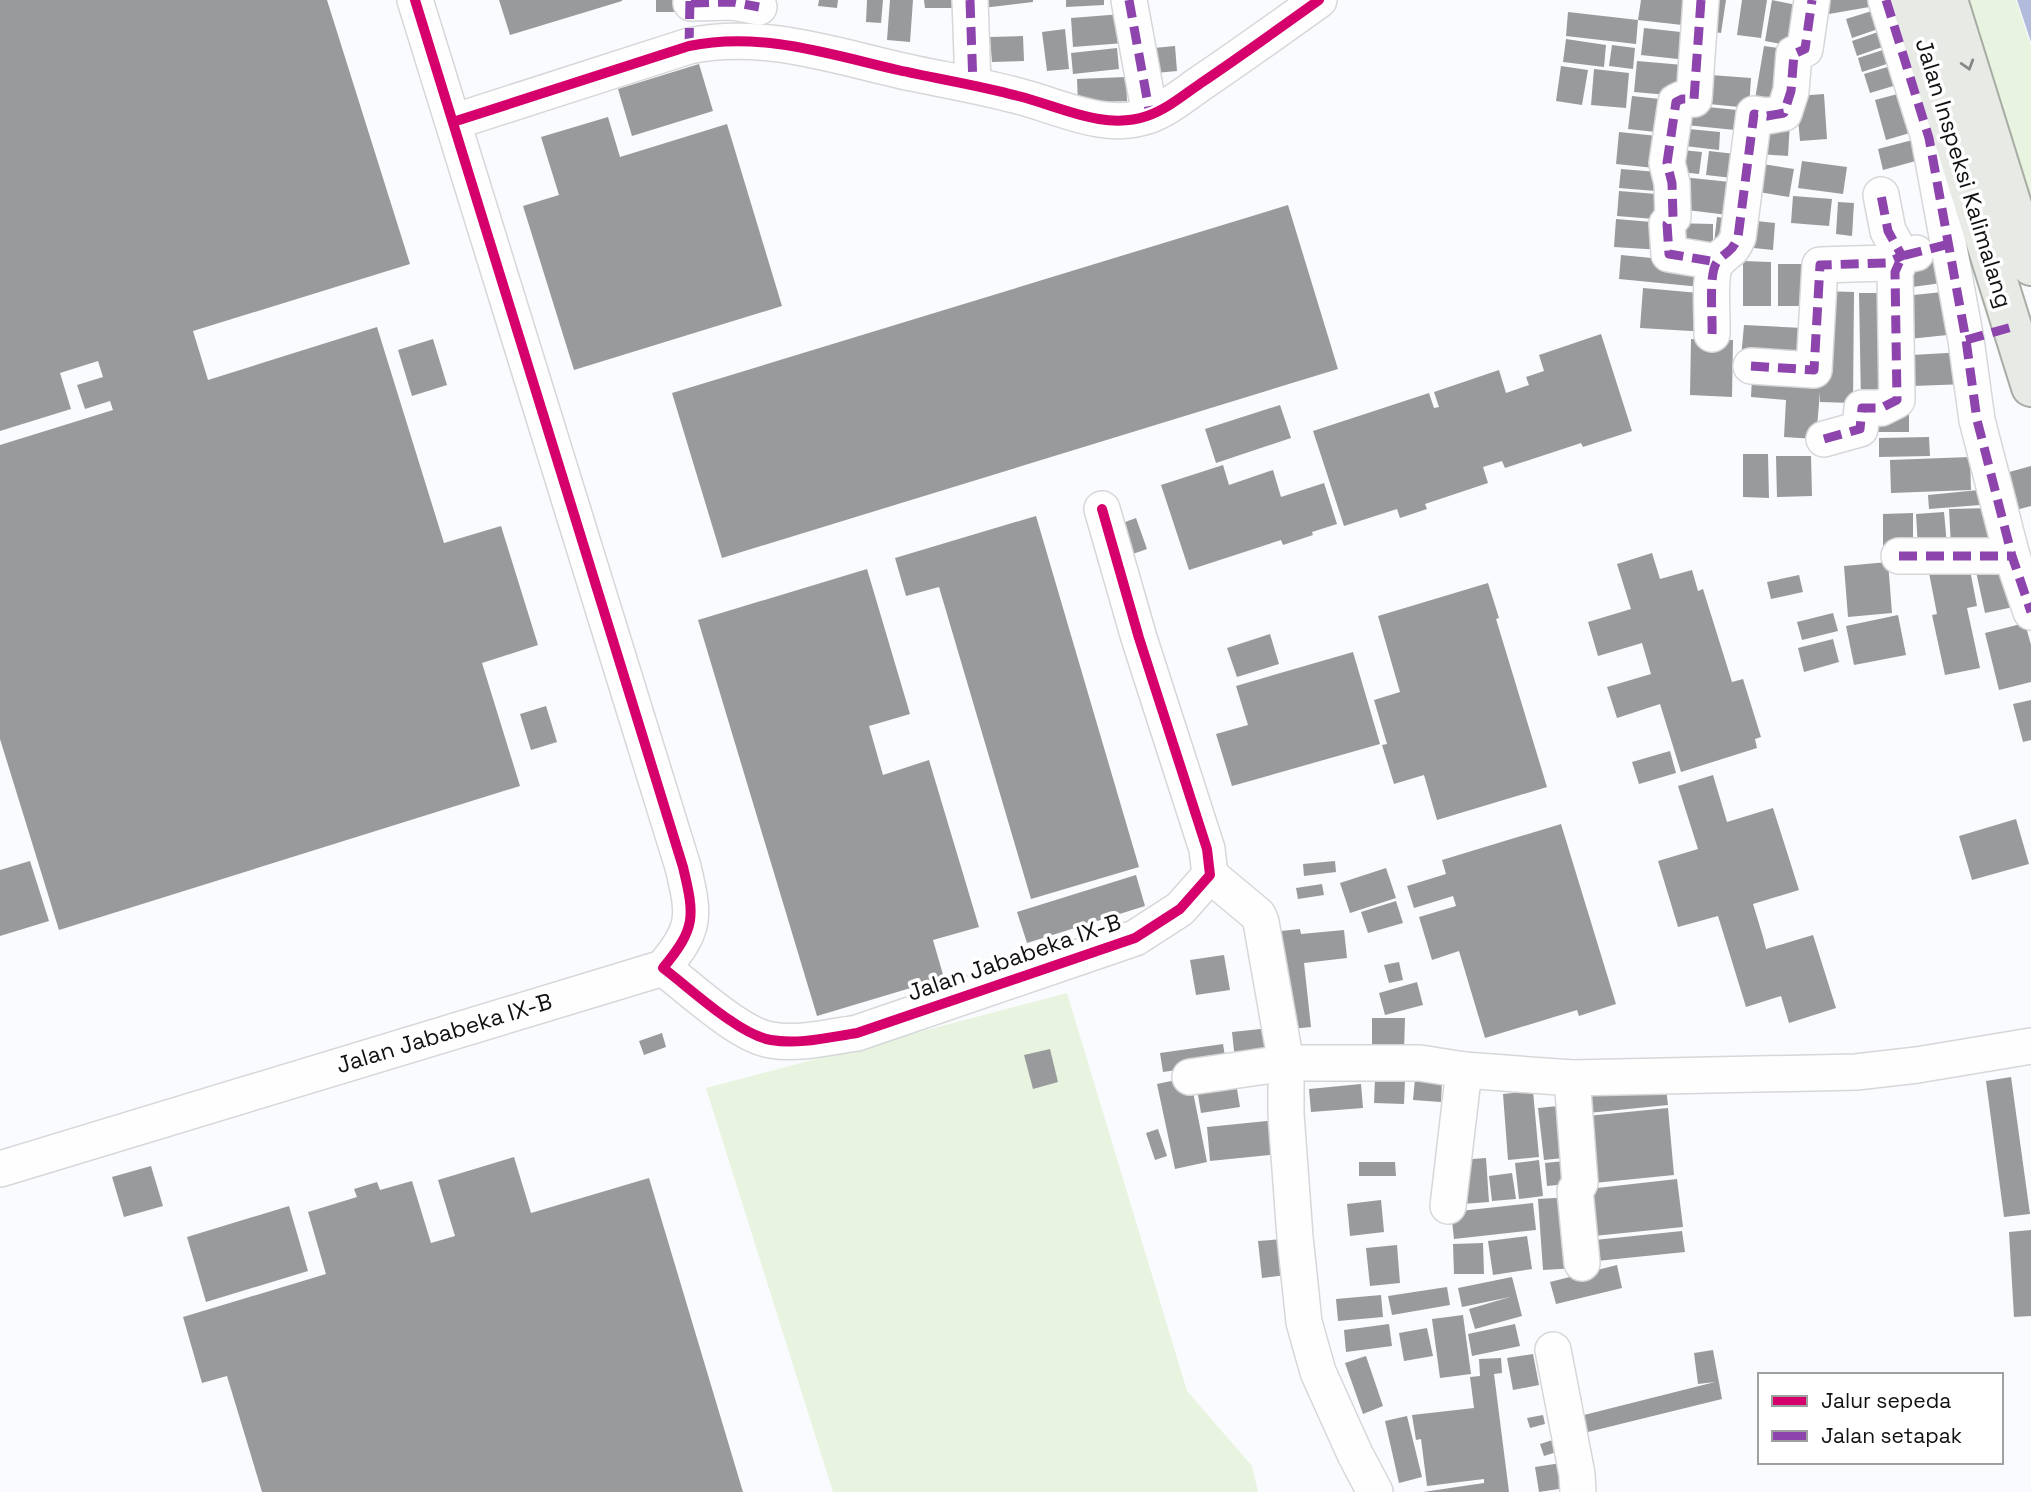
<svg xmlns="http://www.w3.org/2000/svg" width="2031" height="1492" viewBox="0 0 2031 1492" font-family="'Space Grotesk',sans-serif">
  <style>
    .green { fill: #e8f4df }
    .water { fill: #b3bbdc }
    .building { fill: #999a9c }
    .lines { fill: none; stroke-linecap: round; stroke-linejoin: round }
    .minor-casing { stroke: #d6d7d9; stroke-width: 38 }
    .major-casing { stroke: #a7aca4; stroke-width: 42 }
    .minor { stroke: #fefeff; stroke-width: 35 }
    .major { stroke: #e7eae5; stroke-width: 38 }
    .quiet { stroke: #8e44ad; stroke-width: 9; stroke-dasharray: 18 9; stroke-linecap: butt }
    .cycleway-casing { stroke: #fff; stroke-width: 15 }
    .cycleway { stroke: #d6006c; stroke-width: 10 }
    .oneway { stroke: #868886 }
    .labels { text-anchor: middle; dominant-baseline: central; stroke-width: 7; stroke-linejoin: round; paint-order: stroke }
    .street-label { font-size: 23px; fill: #101112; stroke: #fff }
  </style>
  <rect width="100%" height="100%" fill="#fafbfe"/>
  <g class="green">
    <path d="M1948,0H2016L2031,46V266Z"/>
    <path d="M1067,993L1187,1391L1252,1466L1258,1492H833L706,1088Z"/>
  </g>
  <path class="water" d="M2017,0H2031V42Z"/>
  <g class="building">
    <path d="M0,0H327L410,264L193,331L208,380L377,327L444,543L501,526L538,645L482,663L520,786L59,930L0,739V445L113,410L110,401L85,409L77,385L103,377L98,361L60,373L71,409L0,431Z"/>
    <path d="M499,0H622V1L510,35Z"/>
    <rect x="656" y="0" width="29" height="12"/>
    <path d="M819,0H838L837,8L818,6Z"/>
    <path d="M867,0H883L881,23L866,22Z"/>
    <path d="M890,0H913L910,42L887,40Z"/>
    <path d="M924,0H965L966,8H925Z"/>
    <path d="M982,0H1033V2L983,8Z"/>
    <path d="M1066,0H1104V5L1066,7Z"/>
    <path d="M1641,0H1694L1691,26L1638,20L1636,44L1566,36L1568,12L1638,20Z"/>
    <path d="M1705,0H1726L1721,33L1701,30Z"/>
    <path d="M1742,0H1767L1761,38L1737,35Z"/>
    <path d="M1772,0L1806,7L1799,47L1765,41Z"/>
    <path d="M1827,0H1874L1875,6L1829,14Z"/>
    <path d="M1875,10L1881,28L1852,38L1846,19Z"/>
    <path d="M1122,14L1124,43L1073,47L1071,18Z"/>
    <path d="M1644,28L1690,33L1687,60L1641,55Z"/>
    <path d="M1065,29L1069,69L1047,71L1042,32Z"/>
    <path d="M1884,30L1888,45L1857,56L1852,41Z"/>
    <path d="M1023,36L1024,61L992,62L990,37Z"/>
    <path d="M1566,39L1606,45L1604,67L1563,62Z"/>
    <path d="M1612,45L1635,48L1633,69L1609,66Z"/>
    <path d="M1175,46L1177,71L1145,74L1143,49Z"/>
    <path d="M1764,46L1791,50L1781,110L1754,105Z"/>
    <path d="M1117,48L1119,69L1073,74L1071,53Z"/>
    <path d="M1889,48L1893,62L1862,72L1858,58Z"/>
    <path d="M1637,61L1683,65L1680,96L1634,92Z"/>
    <path d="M699,64L713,111L632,136L618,89Z"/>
    <path d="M1894,65L1900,84L1870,93L1864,74Z"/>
    <path d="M1561,66L1588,70L1582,105L1556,101Z"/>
    <path d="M1594,69L1629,73L1626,108L1591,105Z"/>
    <path d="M1711,75L1751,78L1749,108L1709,104Z"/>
    <path d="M1126,77L1127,101L1078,103L1077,79Z"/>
    <path d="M1909,91L1920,130L1886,140L1875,100Z"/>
    <path d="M1824,94L1827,139L1800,141L1796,96Z"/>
    <path d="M1632,96L1669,100L1665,133L1628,129Z"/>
    <path d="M1678,104L1737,110L1735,130L1676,124Z"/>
    <path d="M608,117L620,157L727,124L782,306L574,370L523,206L559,195L541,137Z"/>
    <path d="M1760,119L1790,122L1788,156L1758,154Z"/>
    <path d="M1678,128L1720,132L1719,150L1676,145Z"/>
    <path d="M1619,132L1667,137L1664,169L1616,164Z"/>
    <path d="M1924,137L1930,157L1883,170L1878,149Z"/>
    <path d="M1672,149L1702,152L1699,174L1670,171Z"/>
    <path d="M1709,151L1744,155L1741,179L1706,175Z"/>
    <path d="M1802,161L1847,167L1843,194L1798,188Z"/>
    <path d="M1750,162L1794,169L1789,197L1746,190Z"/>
    <path d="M1621,169L1670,173L1668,192L1619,188Z"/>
    <path d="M1682,177L1740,183L1736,216L1679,209Z"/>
    <path d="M1619,191L1669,195L1667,220L1617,216Z"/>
    <path d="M1793,196L1832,199L1829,226L1791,223Z"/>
    <path d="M1838,202L1854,203L1852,236L1836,234Z"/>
    <path d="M1288,205L1338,369L722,558L672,393Z"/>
    <path d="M1717,217L1734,219L1714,243Z"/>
    <path d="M1616,219L1664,223L1662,250L1614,247Z"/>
    <path d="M1747,220L1775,223L1773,250L1744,247Z"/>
    <path d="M1672,223L1713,224V251L1672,250Z"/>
    <path d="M1621,255L1703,263L1701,287L1619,279Z"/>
    <path d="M1946,257L1949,282L1905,288L1902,262Z"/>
    <path d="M1743,261L1771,262V306H1743Z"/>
    <rect x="1778" y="264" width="34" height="42"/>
    <path d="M1643,288L1710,294L1708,332L1640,328Z"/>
    <path d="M1821,291L1854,292L1853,403L1820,402V392L1816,439L1784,437L1786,400L1751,397L1752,377L1820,383Z"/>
    <path d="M1952,291L1957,334L1909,339L1904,296Z"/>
    <path d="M1859,293H1888L1890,401L1861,402Z"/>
    <path d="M1744,325L1803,328L1800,362L1741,358Z"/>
    <path d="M1601,334L1632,431L1583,447L1581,443L1505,468L1502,461L1483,467L1488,483L1425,504L1427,509L1400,518L1397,509L1344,526L1313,431L1429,393L1434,408L1439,407L1434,392L1499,370L1506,393L1529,385L1526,377L1544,371L1539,355Z"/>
    <path d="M433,339L447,385L412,396L398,350Z"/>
    <path d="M1691,339L1733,340L1732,397L1690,395Z"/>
    <path d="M1965,352L1967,384L1913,386L1911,355Z"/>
    <path d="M1280,405L1291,438L1216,463L1205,429Z"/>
    <rect x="1868" y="413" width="41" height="19"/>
    <path d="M1929,437L1930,456L1879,457V438Z"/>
    <path d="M1743,454H1768L1769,498L1743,497Z"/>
    <path d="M1776,456H1811L1812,496L1777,497Z"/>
    <path d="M1970,457L1971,490L1891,493L1890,460Z"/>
    <path d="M1223,465L1229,485L1273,470L1281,497L1324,483L1337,524L1312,532L1313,535L1283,545L1281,540L1189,570L1161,485Z"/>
    <path d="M2031,466V506L2012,511L2002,474Z"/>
    <path d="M1979,490L1980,505L1929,509L1928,495Z"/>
    <path d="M1991,508L1992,545L1951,546L1949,509Z"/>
    <path d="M1944,512L1947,545L1918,547L1916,514Z"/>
    <path d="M1913,513V549H1883V514Z"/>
    <path d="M1036,516L1139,867L1031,899L939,587L906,596L895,558Z"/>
    <path d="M1136,518L1147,549L1127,556L1117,525Z"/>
    <path d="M1652,553L1660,579L1692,570L1698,591L1703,589L1732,682L1743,679L1761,737L1755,739L1757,748L1681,772L1660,704L1617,718L1607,687L1651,674L1642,643L1598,656L1588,622L1631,609L1617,564Z"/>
    <path d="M2009,560L2018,606L1985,613L1975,567Z"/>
    <path d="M1888,562L1892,613L1848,617L1844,566Z"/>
    <path d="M1969,565L1977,606L1967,608L1980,668L1945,675L1932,615L1937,614L1929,573Z"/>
    <path d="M867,569L910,714L869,726L883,775L929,760L979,927L933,940L944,978L817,1016L698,620Z"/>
    <path d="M1799,575L1803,592L1771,599L1767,582Z"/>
    <path d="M1488,583L1499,618L1496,619L1547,787L1437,820L1424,775L1394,784L1382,745L1387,744L1374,700L1400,692L1378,616Z"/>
    <path d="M1833,613L1838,631L1802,640L1797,622Z"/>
    <path d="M1898,615L1906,655L1854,665L1846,626Z"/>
    <path d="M2025,623L2031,645V682L1999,690L1985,633Z"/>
    <path d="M1270,634L1279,664L1237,677L1227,648Z"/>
    <path d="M1833,639L1839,662L1804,672L1798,648Z"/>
    <path d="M1353,652L1380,744L1232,786L1216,734L1248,725L1236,686Z"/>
    <path d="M2031,700V740L2023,742L2013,704Z"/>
    <path d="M546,706L557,742L531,750L520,714Z"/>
    <path d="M1670,751L1676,773L1639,784L1632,762Z"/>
    <path d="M1713,775L1727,822L1773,808L1799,890L1753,904L1763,937L1766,949L1813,935L1836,1008L1789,1023L1781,996L1746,1007L1718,916L1678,927L1658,861L1698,849L1678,786Z"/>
    <path d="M2016,819L2029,864L1972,880L1959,836Z"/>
    <path d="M1561,824L1616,1004L1579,1016L1577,1010L1485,1038L1459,951L1432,960L1419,917L1456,906L1453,896L1414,908L1407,886L1446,874L1442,860Z"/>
    <path d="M30,861L49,921L0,936V870Z"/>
    <path d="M1335,861L1336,872L1304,876L1303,864Z"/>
    <path d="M1386,868L1396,898L1350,913L1340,883Z"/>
    <path d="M1136,875L1145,906L1027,943L1017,912Z"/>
    <path d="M1322,884L1324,895L1298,899L1296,888Z"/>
    <path d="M1396,901L1403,923L1368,933L1361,912Z"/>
    <path d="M1300,929L1301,934L1344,930L1347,958L1304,963L1311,1027L1281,1030L1271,932Z"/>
    <path d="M1224,955L1230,990L1196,995L1190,960Z"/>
    <path d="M1399,962L1403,980L1389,983L1384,965Z"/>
    <path d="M1417,982L1423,1005L1385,1015L1379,993Z"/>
    <path d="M1372,1018H1405L1404,1051H1372Z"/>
    <path d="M1270,1028L1274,1056L1235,1060L1232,1032Z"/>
    <path d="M662,1033L666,1047L644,1055L639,1041Z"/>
    <path d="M1223,1044L1226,1063L1163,1072L1160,1053Z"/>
    <path d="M1050,1049L1058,1082L1033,1089L1024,1055Z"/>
    <path d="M1190,1077L1207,1162L1175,1169L1157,1084Z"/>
    <path d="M1235,1077L1240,1107L1201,1113L1196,1083Z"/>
    <path d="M2011,1077L2030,1214L2004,1217L1986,1081Z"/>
    <path d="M1375,1079L1405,1080L1404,1104L1374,1103Z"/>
    <path d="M1415,1079L1442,1081L1441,1102L1413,1100Z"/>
    <path d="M1665,1080L1668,1105L1578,1114L1575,1090Z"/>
    <path d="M1361,1084L1363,1108L1311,1112L1309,1089Z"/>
    <path d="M1533,1091L1539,1157L1508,1160L1503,1094Z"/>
    <path d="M1568,1105L1573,1157L1544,1160L1538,1108Z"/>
    <path d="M1668,1108L1674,1175L1584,1184L1577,1117Z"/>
    <path d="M1276,1120L1280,1154L1210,1161L1207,1127Z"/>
    <path d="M1158,1129L1167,1156L1155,1160L1146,1133Z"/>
    <path d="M514,1157L531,1213L649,1178L743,1492H262L227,1376L202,1383L183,1317L326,1274L308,1212L357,1197L354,1189L377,1182L380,1190L412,1181L431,1243L455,1236L438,1180Z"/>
    <path d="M1486,1158L1489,1202L1462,1204L1459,1160Z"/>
    <path d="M1539,1160L1543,1196L1519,1199L1515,1163Z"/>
    <path d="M1574,1160L1577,1183L1547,1186L1545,1163Z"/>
    <path d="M1359,1162H1395L1396,1176H1359Z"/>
    <path d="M151,1166L163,1206L124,1217L112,1177Z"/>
    <path d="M1512,1173L1516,1199L1492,1201L1489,1176Z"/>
    <path d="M1677,1179L1683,1227L1584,1237L1579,1190Z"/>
    <path d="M1572,1197L1577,1268L1543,1270L1538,1199Z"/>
    <path d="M1381,1200L1384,1232L1350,1236L1347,1204Z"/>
    <path d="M1533,1203L1536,1230L1454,1239L1451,1212Z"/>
    <path d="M289,1206L308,1271L206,1302L187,1237Z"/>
    <path d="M2031,1230V1316L2014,1317L2009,1232Z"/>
    <path d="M1682,1231L1685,1252L1587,1262L1585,1241Z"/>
    <path d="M1527,1236L1532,1269L1493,1275L1488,1241Z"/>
    <path d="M1283,1239L1287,1275L1262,1278L1258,1241Z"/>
    <path d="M1483,1243L1484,1274H1454L1453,1244Z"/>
    <path d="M1397,1245L1400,1283L1370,1286L1366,1248Z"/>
    <path d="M1617,1265L1622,1288L1556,1304L1550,1282Z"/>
    <path d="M1512,1277L1522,1316L1475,1329L1469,1309L1510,1297L1462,1307L1458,1288Z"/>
    <path d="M1447,1287L1450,1305L1392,1315L1388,1296Z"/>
    <path d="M1381,1295L1383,1317L1338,1321L1336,1299Z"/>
    <path d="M1463,1315L1471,1374L1440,1378L1432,1319Z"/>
    <path d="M1389,1324L1392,1346L1346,1352L1344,1330Z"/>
    <path d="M1515,1324L1520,1346L1472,1356L1468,1334Z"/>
    <path d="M1427,1328L1433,1356L1404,1361L1399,1333Z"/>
    <path d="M1713,1350L1722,1399L1584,1433L1580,1416L1715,1382L1698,1384L1694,1353Z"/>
    <path d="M1533,1354L1539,1385L1513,1390L1507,1358Z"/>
    <path d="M1366,1356L1383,1406L1363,1414L1345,1363Z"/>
    <path d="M1501,1358L1502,1373L1494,1374L1509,1492H1423L1484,1483V1479L1427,1486L1421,1439L1416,1440L1412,1415L1474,1408L1470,1377L1480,1376L1479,1359Z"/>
    <path d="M1543,1415L1545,1424L1530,1428L1527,1418Z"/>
    <path d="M1407,1416L1422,1477L1399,1483L1385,1421Z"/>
    <path d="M1562,1437L1566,1449L1544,1456L1540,1444Z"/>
    <path d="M1561,1463L1565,1488L1539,1492L1535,1467Z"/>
  </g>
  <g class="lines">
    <defs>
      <g id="minor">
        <path d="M415,0L683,867C695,917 696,928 663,968"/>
        <path d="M970,0L973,85"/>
        <path d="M1129,0L1150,115"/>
        <path d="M1701,0L1694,99H1682L1676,102L1667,163L1672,183L1673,217L1667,224L1669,254L1717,262"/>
        <path d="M1886,0L1929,138L1966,340L1977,420L2012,556L2031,612"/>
        <path d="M691,3L733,2L759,7"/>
        <path d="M453,122L689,46C760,31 829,54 898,70C938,79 978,85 1018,96C1059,106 1104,131 1147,116C1166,110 1185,94 1201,83C1241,56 1280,28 1319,0"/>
        <path d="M1712,334C1713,318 1708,274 1717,262C1726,250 1731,255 1738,237L1754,114L1767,116L1784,113L1791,91L1794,54L1805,49L1812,0"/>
        <path d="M1751,366L1814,370L1820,265L1886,263L1902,256L1888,231L1881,195"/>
        <path d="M1824,439L1860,429L1862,408H1881L1897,400L1895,272L1902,256L1916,253"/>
        <path d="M1899,556H2012"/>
        <path d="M1210,875L1258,915L1261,922L1286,1063V1114L1295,1237L1304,1322L1318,1372L1355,1454L1375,1492"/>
        <path d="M663,968C690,988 739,1035 771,1040C798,1045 830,1037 857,1033L1135,938L1180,909L1210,875L1207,849L1139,638L1102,509"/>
        <path d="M1190,1077L1286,1063H1420L1464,1070L1572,1078L1856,1072L1917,1065L2031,1046"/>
        <path d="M1572,1078L1580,1183L1575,1191L1582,1263"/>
        <path d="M0,1169L663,968"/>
        <path d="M1448,1206L1464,1070"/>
        <path d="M1553,1350L1577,1474L1578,1492"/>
      </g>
      <g id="major">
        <path d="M1910,0L2031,387"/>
        <path d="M1948,0L2031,266"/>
      </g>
    </defs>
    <use href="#minor" class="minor-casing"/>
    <use href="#major" class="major-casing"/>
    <use href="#minor" class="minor"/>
    <use href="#major" class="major"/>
    <g class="quiet">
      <path d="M970,0L973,85"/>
      <path d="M1129,0L1150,115"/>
      <path d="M1701,0L1694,99H1682L1676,102L1667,163L1672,183L1673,217L1667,224L1669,254L1717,262"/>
      <path d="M1886,0L1929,138L1966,340L1977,420L2012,556L2031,612"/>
      <path d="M691,3L733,2L759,7"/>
      <path d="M689,46L690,0"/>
      <path d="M1712,334C1713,318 1708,274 1717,262C1726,250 1731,255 1738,237L1754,114L1767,116L1784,113L1791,91L1794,54L1805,49L1812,0"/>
      <path d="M1966,340L2012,327"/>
      <path d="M1751,366L1814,370L1820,265L1886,263L1902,256L1888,231L1881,195"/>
      <path d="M1824,439L1860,429L1862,408H1881L1897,400L1895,272L1902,256L1949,244"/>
      <path d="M1899,556H2012"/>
    </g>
    <defs>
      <g id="cycleway">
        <path d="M415,0L683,867C695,917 696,928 663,968C690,988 739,1035 771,1040C798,1045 830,1037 857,1033L1135,938L1180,909L1210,875L1207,849L1139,638L1102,509"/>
        <path d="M453,122L689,46C760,31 829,54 898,70C938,79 978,85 1018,96C1059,106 1104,131 1147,116C1166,110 1185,94 1201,83C1241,56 1280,28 1319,0"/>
      </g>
    </defs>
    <use href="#cycleway" class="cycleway-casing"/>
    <use href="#cycleway" class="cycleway"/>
  </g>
  <defs><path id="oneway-chevron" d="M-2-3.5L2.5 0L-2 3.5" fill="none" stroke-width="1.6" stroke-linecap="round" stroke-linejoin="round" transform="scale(1.75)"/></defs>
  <use class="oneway" href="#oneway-chevron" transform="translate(1968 65) rotate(73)"/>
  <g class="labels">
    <g class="street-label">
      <text transform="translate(1964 173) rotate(73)">Jalan Inspeksi Kalimalang</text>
      <text transform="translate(1014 957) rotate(-19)">Jalan Jababeka IX-B</text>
      <text transform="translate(444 1033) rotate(-17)">Jalan Jababeka IX-B</text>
    </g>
  </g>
  <rect x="1758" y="1373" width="245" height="91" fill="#ffffff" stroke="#9fa0a0" stroke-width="2"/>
  <rect x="1772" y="1396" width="35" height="10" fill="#d6006c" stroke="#9fa0a0" stroke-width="2"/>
  <text x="1821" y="1408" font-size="21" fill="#101112">Jalur sepeda</text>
  <rect x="1772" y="1431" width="35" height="10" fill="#8e44ad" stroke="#9fa0a0" stroke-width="2"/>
  <text x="1821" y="1443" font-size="21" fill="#101112">Jalan setapak</text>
</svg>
